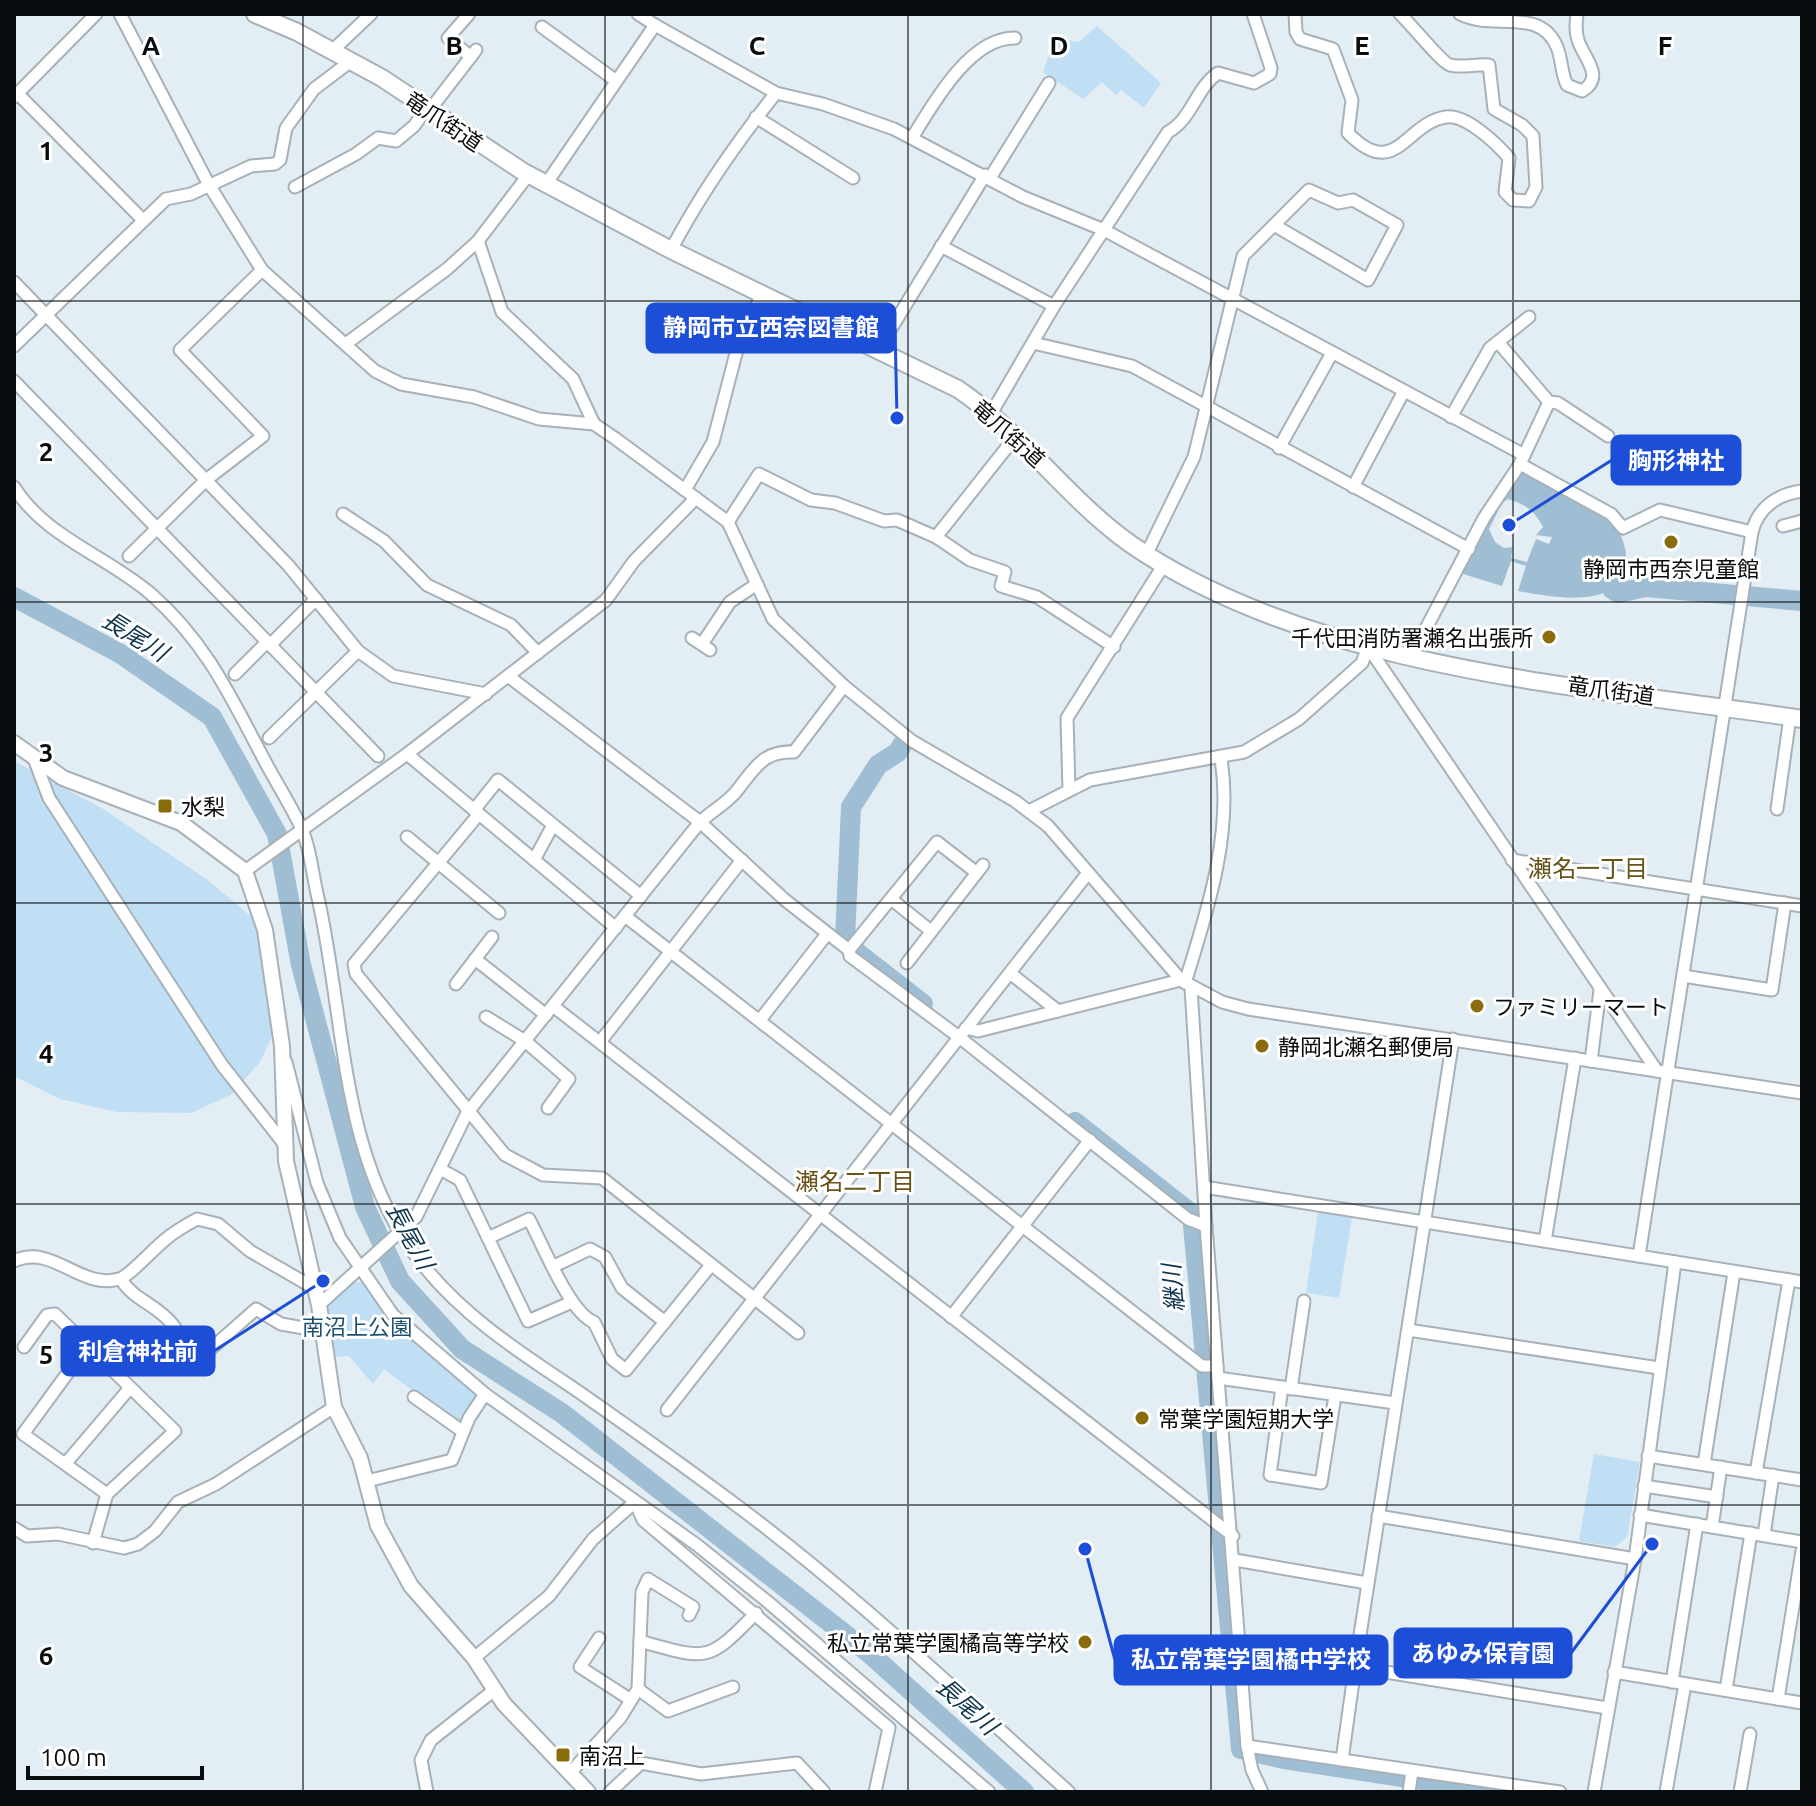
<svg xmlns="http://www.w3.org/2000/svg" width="1816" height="1806" viewBox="0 0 1816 1806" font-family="Ubuntu,'Noto Sans JP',sans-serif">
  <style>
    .green { fill: #c0def4 }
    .water { fill: #9fbdd3; fill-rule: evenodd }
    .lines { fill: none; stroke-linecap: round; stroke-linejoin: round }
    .river { stroke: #9fbdd3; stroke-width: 20 }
    .minor-casing { stroke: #a8b1b8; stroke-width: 15 }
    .tertiary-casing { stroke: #a8b1b8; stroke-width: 18 }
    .secondary-casing { stroke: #a8b1b8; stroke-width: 20 }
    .minor { stroke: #fff; stroke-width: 11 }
    .tertiary { stroke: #fff; stroke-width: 14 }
    .secondary { stroke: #fff; stroke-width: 16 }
    .grid { fill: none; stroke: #090c0e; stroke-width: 2; stroke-opacity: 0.55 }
    .poi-dot { fill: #896c0c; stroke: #fff; stroke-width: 3 }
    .labels { text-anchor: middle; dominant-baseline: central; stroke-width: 6; stroke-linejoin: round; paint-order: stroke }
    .street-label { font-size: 22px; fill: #090c0e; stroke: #fff }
    .poi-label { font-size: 22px; fill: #090c0e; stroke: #fff; text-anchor: start }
    .park-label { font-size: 22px; fill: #1e5171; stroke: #fff }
    .water-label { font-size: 24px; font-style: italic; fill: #0e364d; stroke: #fff }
    .neighbourhood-label { font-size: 24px; fill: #685419; stroke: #fff }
    .grid-label { font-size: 26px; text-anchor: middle; font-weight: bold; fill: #090c0e; stroke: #fff; stroke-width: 6; stroke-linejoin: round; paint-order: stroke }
    .leader { fill: none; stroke: #1d4ed8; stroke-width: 3 }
    .callout-dot { fill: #1d4ed8; stroke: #fff; stroke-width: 3 }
    .callout { fill: #1d4ed8; stroke: #1d4ed8; stroke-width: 3 }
    .callout-label { font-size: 24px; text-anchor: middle; font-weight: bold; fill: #fff }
  </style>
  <rect width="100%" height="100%" fill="#e3edf4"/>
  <g class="green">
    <path d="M1097,26L1161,83L1144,108L1121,90L1116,95L1102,82L1083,99L1043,72L1050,51L1061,39L1079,42Z"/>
    <path d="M14,761L103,809L209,881L255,920L274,1032L260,1062L232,1094L191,1113L117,1112L60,1099L14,1076Z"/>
    <path d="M1318,1212L1352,1217L1339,1298L1306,1293Z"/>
    <path d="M352,1282H361C398,1327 430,1357 478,1391L461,1427L384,1369L373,1384L349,1356L331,1357L326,1309Z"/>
    <path d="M1594,1454L1640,1462L1627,1537L1615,1547L1579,1541Z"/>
  </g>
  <path class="water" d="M1520,468C1549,483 1586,498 1611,521C1620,529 1627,548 1626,560C1625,612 1550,597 1518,591L1526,566L1511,561L1502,586L1460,573ZM1508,499C1525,504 1535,511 1543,527L1536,535L1552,537L1549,544L1536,539L1527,562L1511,558L1513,547L1504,548L1495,542L1489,529L1502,503Z"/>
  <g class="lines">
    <g class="river">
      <path d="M1612,589L1618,593L1646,587L1802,601"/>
      <path d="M14,597L121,654L212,717L277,834L301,965L365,1207L400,1281L462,1349L563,1414L869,1653L1024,1792"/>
      <path d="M902,745L898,752L878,765L851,807L845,939L860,955L923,1004"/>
      <path d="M1075,1122L1192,1214L1241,1749L1284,1759L1500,1792"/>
    </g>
    <defs>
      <g id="minor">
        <path d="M120,14L209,185L262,270L375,371L401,384L474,397L539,419L594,424L616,439L728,522L773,619L844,686L912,741L1015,801L1048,826L1181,980L1222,1002L1248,1009L1802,1093"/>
        <path d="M469,14L448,38L471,57"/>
        <path d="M638,14L655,25"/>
        <path d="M1295,14L1296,32L1300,39L1333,49L1352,100L1348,133C1396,182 1405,123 1446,117C1466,114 1497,144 1509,158L1505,192L1513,200L1529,201L1536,187L1533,136L1522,125L1494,109L1489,65C1477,64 1460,68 1450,65C1442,63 1410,23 1400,14"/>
        <path d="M1460,14C1492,31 1540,6 1557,47C1562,59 1561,73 1567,85L1582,91C1606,77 1583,57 1578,40C1575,31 1576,23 1577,14"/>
        <path d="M542,27L615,80"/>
        <path d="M333,50L371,14"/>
        <path d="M18,94L143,220"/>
        <path d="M14,97L96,14"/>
        <path d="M429,111L476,50"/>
        <path d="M756,117L853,178"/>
        <path d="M912,138C933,104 970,37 1015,38"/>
        <path d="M990,178L1049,83"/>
        <path d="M546,184L655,25L776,93L823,104L894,129L1023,197L1104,230L1524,455"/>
        <path d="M295,187L356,154L378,138L396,141L414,126L426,109"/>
        <path d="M478,241L502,312L573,379L594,424"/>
        <path d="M941,246L1054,306"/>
        <path d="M671,250C701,193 736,143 776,93"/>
        <path d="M14,282L288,565L358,651L393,676L486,694"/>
        <path d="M1498,342L1549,402L1558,403L1608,436"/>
        <path d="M347,343L447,269L478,241L529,174"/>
        <path d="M1033,343L1132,366L1469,549"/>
        <path d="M14,346L166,199L191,194L251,166L275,164L280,160L286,128L314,89L351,61"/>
        <path d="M878,350L985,175"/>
        <path d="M14,381L378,756"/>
        <path d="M992,412L1054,306L1168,132C1192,119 1196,88 1218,73L1254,83L1270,74L1271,68L1253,14"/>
        <path d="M1451,417L1490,348L1529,317"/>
        <path d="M1279,448L1332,353"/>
        <path d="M1520,464L1611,514L1623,528L1660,510L1752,532"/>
        <path d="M14,487C45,537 107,556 151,594C209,645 233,702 268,767C278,785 289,803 298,821C310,843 312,873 318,898C346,1021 339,1161 423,1265C466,1319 523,1354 579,1392C632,1429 684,1466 736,1505C853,1592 960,1695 1069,1792"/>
        <path d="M1353,487L1404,391"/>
        <path d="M685,490L713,442L741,334L762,295"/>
        <path d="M343,514L384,541L427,585L511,625L538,653"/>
        <path d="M728,522L759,474L811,500L835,503L884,521L897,520L936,537L970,560L1005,572L1001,586L1037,597L1114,647"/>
        <path d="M1783,526L1802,521"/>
        <path d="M936,537L1016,436"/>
        <path d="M1146,555L1194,457L1243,256L1309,190L1338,203L1353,200L1397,225L1368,280L1274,225"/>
        <path d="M129,556L206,480L263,436L180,350L262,270"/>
        <path d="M692,638L710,650"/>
        <path d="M702,644L730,602L757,584"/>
        <path d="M270,645L316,599"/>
        <path d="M1411,657L1484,518L1520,464L1549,402"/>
        <path d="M235,674L267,642"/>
        <path d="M508,676L700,822L785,900L849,950L850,956L959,1037L1188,1219L1206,1226"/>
        <path d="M269,738L358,651"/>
        <path d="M407,754L616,928"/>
        <path d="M35,761L49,798L222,1065L285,1145"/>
        <path d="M1069,790L1067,718L1163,566"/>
        <path d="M1777,809L1790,717"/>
        <path d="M474,810L498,780L641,896"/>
        <path d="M1029,811L1090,780L1244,752L1299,719L1362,663L1368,647L1657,1071"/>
        <path d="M479,814L354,964L356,974L505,1155L543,1175L602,1178L798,1333"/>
        <path d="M407,837L499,913"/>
        <path d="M534,860L553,825"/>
        <path d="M1512,860L1802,906"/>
        <path d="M245,871L407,754L606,600L634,561L696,498"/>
        <path d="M891,899L931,931"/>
        <path d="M625,916L1202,1366H1217"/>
        <path d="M849,950L937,842L977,873"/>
        <path d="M475,959L546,1015"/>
        <path d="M907,963L983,865"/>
        <path d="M1010,973L1058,1011"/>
        <path d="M1683,976L1772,990L1785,903"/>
        <path d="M1185,983C1207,912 1233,834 1221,759"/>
        <path d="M456,984L492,937"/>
        <path d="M1191,988L1206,1226L1247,1746L1252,1770L1262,1792"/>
        <path d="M553,1006L1233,1536"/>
        <path d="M486,1017L525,1041L569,1079L548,1108"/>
        <path d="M760,1020L827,934"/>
        <path d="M966,1028L978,1031L1181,980"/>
        <path d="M1453,1039L1355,1667L1607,1708"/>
        <path d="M600,1042L742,860"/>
        <path d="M1591,1061L1600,990"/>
        <path d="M286,1062L317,1183L340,1238L393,1315L485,1394L697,1545L768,1602L989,1792"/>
        <path d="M440,1169L460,1180L528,1321L572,1302"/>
        <path d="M1204,1187L1802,1282"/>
        <path d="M488,1238L529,1219C542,1243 570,1314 594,1322L612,1359L626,1370L711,1265"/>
        <path d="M1545,1241L1575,1058"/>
        <path d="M1639,1256L1752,532C1758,508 1777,494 1802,491"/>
        <path d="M14,1261C52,1243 80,1290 119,1279C130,1276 154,1248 166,1239C175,1231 186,1225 197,1219L218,1224L250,1251L314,1288"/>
        <path d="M554,1266L590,1249L605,1257L622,1288L665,1322"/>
        <path d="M121,1279C133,1300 158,1305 173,1325C181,1336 187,1350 196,1362L256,1309L281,1324L321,1331"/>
        <path d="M319,1305L416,1217L467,1113L700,822C711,812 725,804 735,793C753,771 762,750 794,752L844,686"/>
        <path d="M951,1317L1090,1140"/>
        <path d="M1408,1330L1659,1368"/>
        <path d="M24,1347L47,1315L55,1314L175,1431L107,1494L93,1543"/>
        <path d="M86,1348L23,1434L107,1494"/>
        <path d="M1218,1378L1395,1403"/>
        <path d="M1282,1387L1270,1475L1321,1483L1335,1396"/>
        <path d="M1291,1389L1304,1301"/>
        <path d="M414,1397L462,1431"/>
        <path d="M667,1410L1088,873"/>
        <path d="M1648,1456L1802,1480"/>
        <path d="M66,1463L129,1389"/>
        <path d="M1704,1464L1734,1272"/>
        <path d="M1756,1473L1789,1280"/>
        <path d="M367,1481L452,1460L469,1418L485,1394"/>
        <path d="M1644,1486L1717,1497"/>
        <path d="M1640,1515L1802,1542"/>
        <path d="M1378,1516L1635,1559"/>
        <path d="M1712,1527L1721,1467"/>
        <path d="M14,1528L27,1536L58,1534L124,1548L138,1544L155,1531L178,1502L216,1484L334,1407"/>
        <path d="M1764,1535L1773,1475"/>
        <path d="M1235,1560L1367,1583"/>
        <path d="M599,1638L580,1667L631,1700"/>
        <path d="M640,1641C708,1660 707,1663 756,1613"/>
        <path d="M474,1658L549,1596L593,1539L635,1502L643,1520L889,1728L875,1792"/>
        <path d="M1614,1672L1802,1703"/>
        <path d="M1672,1682L1697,1524"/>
        <path d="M638,1689L668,1711L733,1687"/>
        <path d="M1726,1690L1751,1533"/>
        <path d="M1778,1699L1802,1551"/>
        <path d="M1247,1746L1560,1792"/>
        <path d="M1342,1760L1355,1667"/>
        <path d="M570,1773L620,1718L638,1689L642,1592L648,1579L693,1607L689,1615"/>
        <path d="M427,1792L421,1760L431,1740L493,1691"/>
        <path d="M610,1792L641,1763L701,1774L797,1763L824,1792"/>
        <path d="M1409,1792L1412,1771"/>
        <path d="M1594,1792L1635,1559L1675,1262"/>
        <path d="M1666,1792L1685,1684"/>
        <path d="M1740,1792L1750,1734"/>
      </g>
      <path id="tertiary" d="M14,743L63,778L181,823L245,871L265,930L282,1046L286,1161L319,1305L334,1407L360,1458L378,1526L411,1586L474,1658L504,1704L588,1792"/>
      <path id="secondary" d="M255,14L297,32L382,78L522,171L671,250L958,389C1027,436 1074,509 1144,553C1330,672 1588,686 1802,719"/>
    </defs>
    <use href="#minor" class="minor-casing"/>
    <use href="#tertiary" class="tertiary-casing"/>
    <use href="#secondary" class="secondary-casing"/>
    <use href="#minor" class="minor"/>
    <use href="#tertiary" class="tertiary"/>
    <use href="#secondary" class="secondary"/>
  </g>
  <path class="grid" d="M303,14V1792M605,14V1792M908,14V1792M1211,14V1792M1513,14V1792M14,301H1802M14,602H1802M14,903H1802M14,1204H1802M14,1505H1802"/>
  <g class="poi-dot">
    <circle cx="1671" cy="542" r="8"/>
    <circle cx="1549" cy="637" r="8"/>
    <rect x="157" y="798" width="16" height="16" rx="4"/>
    <circle cx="1477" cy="1006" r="8"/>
    <circle cx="1262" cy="1046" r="8"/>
    <circle cx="1142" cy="1418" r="8"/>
    <circle cx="1085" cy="1642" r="8"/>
    <rect x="555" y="1747" width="16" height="16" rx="4"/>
  </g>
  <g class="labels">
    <g class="street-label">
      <text transform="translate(444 121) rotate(34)">竜爪街道</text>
      <text transform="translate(1009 433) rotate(42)">竜爪街道</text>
      <text transform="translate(1611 690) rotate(8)">竜爪街道</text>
    </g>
    <g class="poi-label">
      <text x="1671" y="568" text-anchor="middle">静岡市西奈児童館</text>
      <text x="1533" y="637" text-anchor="end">千代田消防署瀬名出張所</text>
      <text x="181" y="806">水梨</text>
      <text x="1493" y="1006">ファミリーマート</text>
      <text x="1278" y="1046">静岡北瀬名郵便局</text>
      <text x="1158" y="1418">常葉学園短期大学</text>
      <text x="1069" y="1642" text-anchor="end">私立常葉学園橘高等学校</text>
      <text x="579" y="1755">南沼上</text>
    </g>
    <g class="park-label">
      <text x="357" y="1326">南沼上公園</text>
    </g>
    <g class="water-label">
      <text transform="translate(135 636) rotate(32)">長尾川</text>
      <text transform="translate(410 1236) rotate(62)">長尾川</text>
      <text transform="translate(1173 1288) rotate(-95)">継川</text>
      <text transform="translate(967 1706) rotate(42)">長尾川</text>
    </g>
    <g class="neighbourhood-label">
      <text x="1588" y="868">瀬名一丁目</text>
      <text x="855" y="1181">瀬名二丁目</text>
    </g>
  </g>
  <g class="grid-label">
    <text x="151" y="55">A</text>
    <text x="454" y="55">B</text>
    <text x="757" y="55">C</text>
    <text x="1059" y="55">D</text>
    <text x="1362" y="55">E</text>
    <text x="1665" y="55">F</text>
    <text x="46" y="160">1</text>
    <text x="46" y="461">2</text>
    <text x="46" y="762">3</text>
    <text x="46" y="1063">4</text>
    <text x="46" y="1364">5</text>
    <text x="46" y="1665">6</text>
  </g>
  <path class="leader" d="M897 418L895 328M1509 525L1612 460M323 1281L214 1351M1652 1544L1571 1653M1085 1549L1115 1660"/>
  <g class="callout-dot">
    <circle cx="897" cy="418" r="8"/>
    <circle cx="1509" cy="525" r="8"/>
    <circle cx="323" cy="1281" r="8"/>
    <circle cx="1652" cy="1544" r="8"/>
    <circle cx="1085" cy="1549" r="8"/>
  </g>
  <g class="callout">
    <rect x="647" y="304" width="248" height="48" rx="8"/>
    <rect x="1612" y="436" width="128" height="48" rx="8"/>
    <rect x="62" y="1327" width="152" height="48" rx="8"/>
    <rect x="1395" y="1629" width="176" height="48" rx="8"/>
    <rect x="1115" y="1636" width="272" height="48" rx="8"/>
  </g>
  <g class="callout-label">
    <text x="771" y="336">静岡市立西奈図書館</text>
    <text x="1676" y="469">胸形神社</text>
    <text x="138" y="1360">利倉神社前</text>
    <text x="1483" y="1662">あゆみ保育園</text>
    <text x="1251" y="1668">私立常葉学園橘中学校</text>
  </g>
  <rect width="1816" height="1806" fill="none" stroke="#090c0e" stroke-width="32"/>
  <path d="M28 1766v12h174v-12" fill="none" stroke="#090c0e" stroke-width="4"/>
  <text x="40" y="1766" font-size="24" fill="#090c0e" stroke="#ffffff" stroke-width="6" paint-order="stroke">100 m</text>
</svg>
